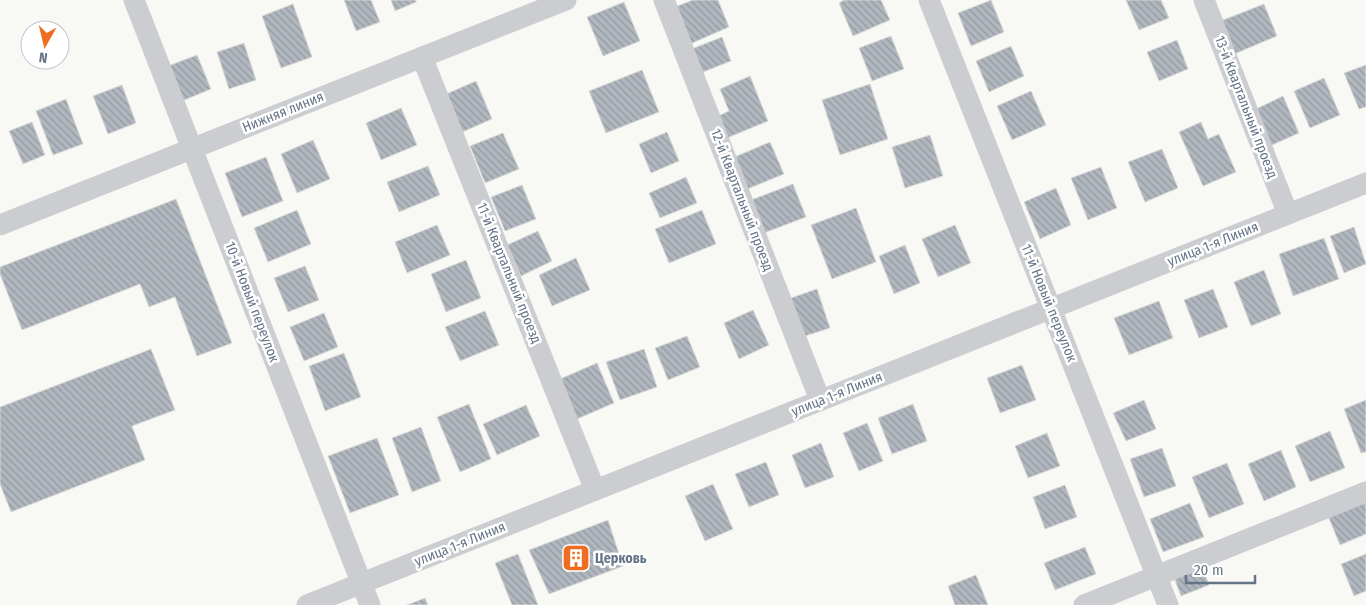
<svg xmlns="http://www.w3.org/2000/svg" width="1366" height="605" viewBox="0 0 1366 605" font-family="'Fira Sans Condensed',sans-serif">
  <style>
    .building { fill: url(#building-back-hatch); stroke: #dadad8 }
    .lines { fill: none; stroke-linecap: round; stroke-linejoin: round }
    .street { stroke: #cbcdd1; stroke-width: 21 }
    .labels { text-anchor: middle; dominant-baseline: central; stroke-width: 5; stroke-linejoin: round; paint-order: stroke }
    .street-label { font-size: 14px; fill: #657488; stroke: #fff }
    .poi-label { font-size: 14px; font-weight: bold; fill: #657488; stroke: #fff; text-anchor: start }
  </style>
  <defs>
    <pattern id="building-back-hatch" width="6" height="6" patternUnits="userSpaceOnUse" patternTransform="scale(1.25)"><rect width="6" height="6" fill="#b1b7be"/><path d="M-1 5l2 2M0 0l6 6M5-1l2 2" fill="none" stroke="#9499a0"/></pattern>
  </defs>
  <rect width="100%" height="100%" fill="#f8f8f5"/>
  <g class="building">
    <path d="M344,0H371L380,22L356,31Z"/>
    <path d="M391,0H416V2L395,11Z"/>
    <path d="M693,0H718L729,27L690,44L675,7Z"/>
    <path d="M844,0H881L890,20L853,36L839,3Z"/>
    <path d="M991,0L1004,32L971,46L958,13Z"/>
    <path d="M1126,0H1161L1169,18L1139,30Z"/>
    <path d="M624,2L640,41L603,56L587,17Z"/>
    <path d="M293,4L312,57L281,68L262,16Z"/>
    <path d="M1264,4L1277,36L1232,55L1218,22Z"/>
    <path d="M891,36L904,69L872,81L859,48Z"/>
    <path d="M722,37L731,61L698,74L689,50Z"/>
    <path d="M1177,40L1188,69L1159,81L1147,52Z"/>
    <path d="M244,43L256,80L229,89L217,52Z"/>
    <path d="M1011,46L1024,76L989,92L976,61Z"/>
    <path d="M197,55L211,89L182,101L168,66Z"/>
    <path d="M1366,65V107L1359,109L1344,73Z"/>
    <path d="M642,70L659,112L606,133L589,91Z"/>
    <path d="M750,76L768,121L727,138L718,116L729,111L720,89Z"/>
    <path d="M1324,78L1340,115L1310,128L1294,91Z"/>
    <path d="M476,81L492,119L460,133L444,95Z"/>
    <path d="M870,84L888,139L840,155L822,100Z"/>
    <path d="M122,85L136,123L108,134L93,96Z"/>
    <path d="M1031,91L1046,125L1012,140L997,106Z"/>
    <path d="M1283,96L1299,133L1270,146L1254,110Z"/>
    <path d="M66,99L83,144L53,155L36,111Z"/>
    <path d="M401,108L417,145L381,160L366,123Z"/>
    <path d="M32,122L45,155L23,164L9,131Z"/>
    <path d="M1201,122L1208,139L1219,134L1236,172L1203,186L1179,132Z"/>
    <path d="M667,132L679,161L651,173L639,144Z"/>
    <path d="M503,133L519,169L485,183L470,146Z"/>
    <path d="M930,135L943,176L905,188L892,147Z"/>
    <path d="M313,140L330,179L297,193L281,154Z"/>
    <path d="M770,142L784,174L745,190L732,158Z"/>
    <path d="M1162,149L1178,188L1145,202L1128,162Z"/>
    <path d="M266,157L283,201L242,217L225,173Z"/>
    <path d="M428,166L440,195L399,212L387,182Z"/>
    <path d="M1101,167L1117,208L1088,220L1071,178Z"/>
    <path d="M686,177L697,203L660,218L649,193Z"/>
    <path d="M793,184L806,217L764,233L751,200Z"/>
    <path d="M522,185L536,219L505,231L491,197Z"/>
    <path d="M1056,188L1071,225L1040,239L1024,202Z"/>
    <path d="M176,199L232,343L197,356L175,297L149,307L140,284L22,330L0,274V267Z"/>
    <path d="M856,208L876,262L832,279L811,225Z"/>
    <path d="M297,210L311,244L268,262L254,228Z"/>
    <path d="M702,210L716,244L669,263L655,229Z"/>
    <path d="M437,225L450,255L407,273L395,242Z"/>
    <path d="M955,225L971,263L938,277L922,239Z"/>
    <path d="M1354,227L1366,264L1344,273L1330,236Z"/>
    <path d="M538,231L552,261L521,276L507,245Z"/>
    <path d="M1324,238L1339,279L1293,296L1279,254Z"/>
    <path d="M905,245L920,283L894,294L879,256Z"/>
    <path d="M576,258L590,290L552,306L539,275Z"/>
    <path d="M466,260L481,298L446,312L431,274Z"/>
    <path d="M305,266L319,300L288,312L274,278Z"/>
    <path d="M1264,270L1281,314L1251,326L1234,282Z"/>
    <path d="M817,289L830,328L802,337L788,299Z"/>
    <path d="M1213,289L1228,327L1199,338L1184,300Z"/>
    <path d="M1159,301L1173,338L1129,355L1114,318Z"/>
    <path d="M753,310L769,345L739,359L724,323Z"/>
    <path d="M485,311L499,345L460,361L445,327Z"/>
    <path d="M324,313L338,347L304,361L290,327Z"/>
    <path d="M687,336L700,367L668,380L655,348Z"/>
    <path d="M151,349L175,410L132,426L145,460L11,512L0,484V407Z"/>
    <path d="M644,349L657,387L620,400L606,362Z"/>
    <path d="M344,353L361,397L325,411L309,366Z"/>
    <path d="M597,363L614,403L577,419L560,379Z"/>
    <path d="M1022,365L1036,400L1000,413L987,378Z"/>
    <path d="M1144,400L1156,429L1126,441L1113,413Z"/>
    <path d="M1366,400V452L1361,453L1344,409Z"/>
    <path d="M469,404L491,459L460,472L437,417Z"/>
    <path d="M913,404L927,441L892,454L878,418Z"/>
    <path d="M526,405L540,436L497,455L483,424Z"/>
    <path d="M867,423L883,461L859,471L843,433Z"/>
    <path d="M421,427L441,481L412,492L392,438Z"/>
    <path d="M1330,431L1345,468L1310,482L1295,446Z"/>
    <path d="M1047,433L1060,466L1028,478L1015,446Z"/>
    <path d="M377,438L399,495L350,513L328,456Z"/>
    <path d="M821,443L834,477L805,488L792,455Z"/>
    <path d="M1162,448L1176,486L1144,497L1130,459Z"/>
    <path d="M1281,450L1296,487L1264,501L1248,464Z"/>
    <path d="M766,462L779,495L749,507L735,474Z"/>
    <path d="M1227,463L1244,504L1209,518L1192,477Z"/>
    <path d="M713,484L733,529L705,541L685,496Z"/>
    <path d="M1065,485L1077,517L1045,529L1033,497Z"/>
    <path d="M1366,500V534L1340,545L1328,516Z"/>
    <path d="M1190,503L1204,537L1163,552L1150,519Z"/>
    <path d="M608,520L623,566L549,594L529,550Z"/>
    <path d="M1085,547L1096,574L1055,590L1044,563Z"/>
    <path d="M518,554L538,605H512L495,563Z"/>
    <path d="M1366,554V591L1354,596L1341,564Z"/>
    <path d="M1201,564L1209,585L1181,596L1173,575Z"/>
    <path d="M976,575L988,605H955L948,586Z"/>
    <path d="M425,598L428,605H407Z"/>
  </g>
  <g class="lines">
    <g class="street">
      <path d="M134,0L370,605"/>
      <path d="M664,0L820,400"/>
      <path d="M929,0L1168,605"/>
      <path d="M1204,0L1288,214"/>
      <path d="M422,57L595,490"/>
      <path d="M0,225L566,0"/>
      <path d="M307,605L1366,183"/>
      <path d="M1084,605L1366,492"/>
    </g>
  </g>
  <defs>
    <symbol id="building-square" viewBox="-11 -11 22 22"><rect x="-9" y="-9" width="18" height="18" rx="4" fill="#ee6d20" stroke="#fff"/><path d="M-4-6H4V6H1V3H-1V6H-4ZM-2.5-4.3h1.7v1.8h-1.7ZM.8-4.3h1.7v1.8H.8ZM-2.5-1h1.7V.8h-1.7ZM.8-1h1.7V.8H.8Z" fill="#fff"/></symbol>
  </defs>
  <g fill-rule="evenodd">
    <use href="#building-square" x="560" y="542" width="32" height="32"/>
  </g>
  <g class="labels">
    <g class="street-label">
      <text transform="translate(1246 107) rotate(69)">13-й Квартальный проезд</text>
      <text transform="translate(283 112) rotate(-22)">Нижняя линия</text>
      <text transform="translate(742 200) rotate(69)">12-й Квартальный проезд</text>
      <text transform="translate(1213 244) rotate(-22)">улица 1-я Линия</text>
      <text transform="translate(509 273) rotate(68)">11-й Квартальный проезд</text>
      <text transform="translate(252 302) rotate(69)">10-й Новый переулок</text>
      <text transform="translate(1049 303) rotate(68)">11-й Новый переулок</text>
      <text transform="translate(837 394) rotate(-22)">улица 1-я Линия</text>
      <text transform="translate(460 544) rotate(-22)">улица 1-я Линия</text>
    </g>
    <g class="poi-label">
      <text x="595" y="558">Церковь</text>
    </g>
  </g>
  <g transform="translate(45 45) rotate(188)"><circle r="24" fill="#ffffff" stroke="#c1c7cf"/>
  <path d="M0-4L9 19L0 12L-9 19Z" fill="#ee6d20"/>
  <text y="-8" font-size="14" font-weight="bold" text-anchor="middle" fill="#657488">N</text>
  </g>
  <path d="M1186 575v8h69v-8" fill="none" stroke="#657488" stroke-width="2.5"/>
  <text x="1194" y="575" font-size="15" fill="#657488" stroke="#ffffff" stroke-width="4" paint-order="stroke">20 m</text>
</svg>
